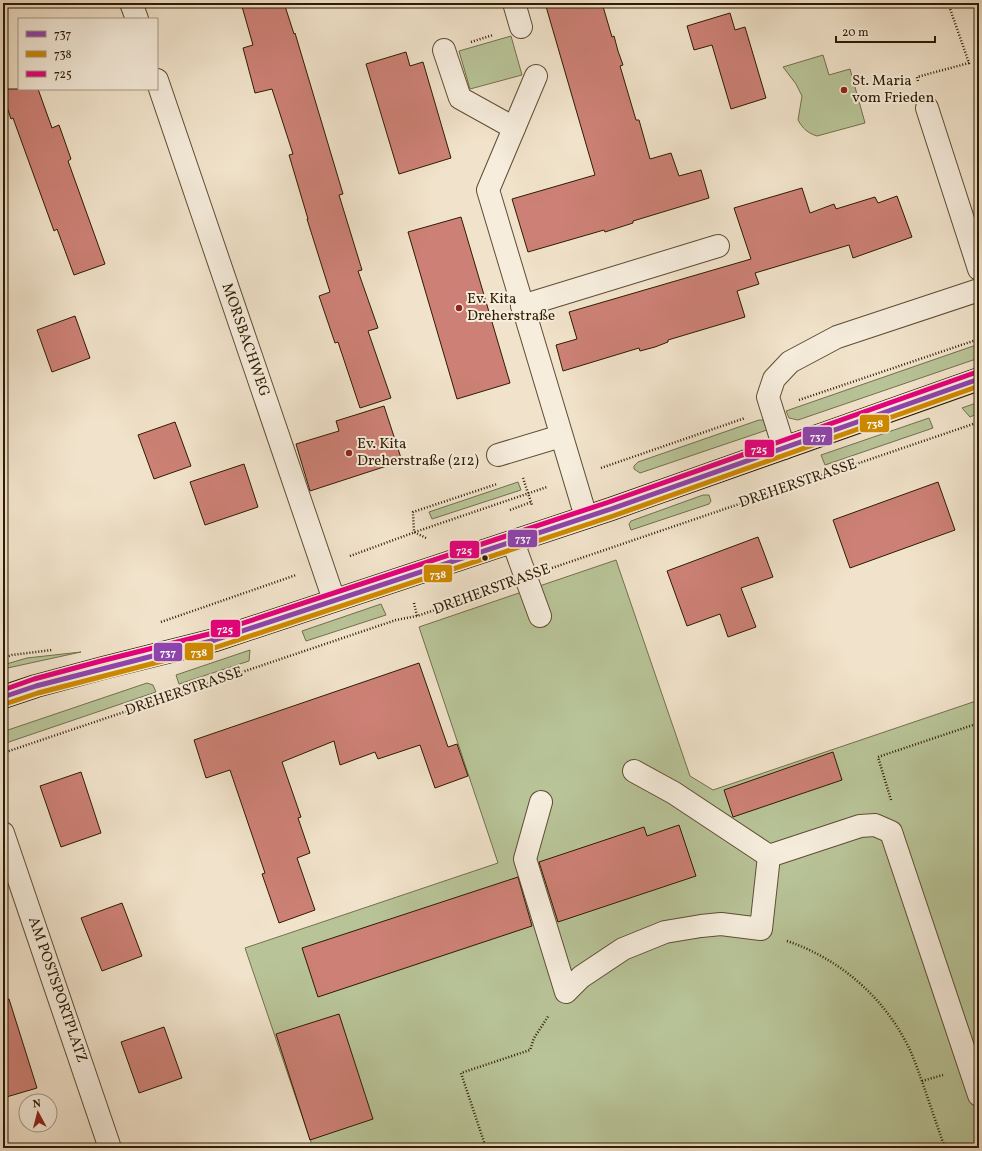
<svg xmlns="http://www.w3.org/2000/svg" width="982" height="1151" viewBox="0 0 982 1151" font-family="Vollkorn,serif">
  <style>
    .green { fill: #b8c498; stroke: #73704c }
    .building { fill: #cd8176; stroke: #2e1b00 }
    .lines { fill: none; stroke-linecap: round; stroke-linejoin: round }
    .minor-casing { stroke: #5f4d33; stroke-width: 24 }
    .major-casing { stroke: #2e1b00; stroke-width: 24 }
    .path { stroke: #2e1b00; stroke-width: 2.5; stroke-dasharray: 1 2; stroke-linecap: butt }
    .minor { stroke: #f6eddd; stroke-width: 22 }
    .major { stroke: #e8c286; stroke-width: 22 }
    .bus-1-casing { stroke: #f6eddd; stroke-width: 8 }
    .bus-2-casing { stroke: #f6eddd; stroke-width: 8 }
    .bus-3-casing { stroke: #f6eddd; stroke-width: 8 }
    .bus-1 { stroke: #8e44ad; stroke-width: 5 }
    .bus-2 { stroke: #cf8a00; stroke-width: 5 }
    .bus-3 { stroke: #e5007d; stroke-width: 5 }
    .poi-dot { fill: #8f2418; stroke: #f6eddd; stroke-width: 1.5 }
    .bus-dot { fill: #2e1b00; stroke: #f6eddd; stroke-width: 1.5 }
    .labels { text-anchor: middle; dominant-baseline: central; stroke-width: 4; stroke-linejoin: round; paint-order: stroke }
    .poi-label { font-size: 15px; fill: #2e1b00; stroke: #f6eddd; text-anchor: start }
    .street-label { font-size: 15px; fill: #2e1b00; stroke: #f6eddd }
    .line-badge { stroke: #f6eddd; stroke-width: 1.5 }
    .badge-label { font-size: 11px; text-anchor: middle; font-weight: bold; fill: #fff }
  </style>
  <rect width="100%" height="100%" fill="#f1e3cb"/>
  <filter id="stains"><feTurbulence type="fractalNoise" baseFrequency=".005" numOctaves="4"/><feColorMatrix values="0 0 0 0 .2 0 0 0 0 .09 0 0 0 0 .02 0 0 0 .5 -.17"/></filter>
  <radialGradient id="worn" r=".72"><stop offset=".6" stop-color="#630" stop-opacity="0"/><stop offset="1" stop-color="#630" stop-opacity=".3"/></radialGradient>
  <g class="green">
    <path d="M511,36L522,75L470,89L459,51Z"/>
    <path d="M823,55L829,75L850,69L865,123L817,136C808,133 803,129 798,120L802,96L796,84L783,67Z"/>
    <path d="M979,344V358L798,420L789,418L786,411Z"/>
    <path d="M979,402V413L970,417L962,408Z"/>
    <path d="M929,418L933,428L825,465L821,455Z"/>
    <path d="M759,420H767L768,424L767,430L640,473L634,469V466L638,462Z"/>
    <path d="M518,482L521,490L432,519L429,512Z"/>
    <path d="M703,495H709L711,501L709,504L631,530L629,524L631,521Z"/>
    <path d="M616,560L690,776L713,790L979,700V1148H313L245,948L498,863L419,627Z"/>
    <path d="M381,604L386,615L306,641L302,631Z"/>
    <path d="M250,650L249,661L179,684L176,675Z"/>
    <path d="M81,652L3,669V665L27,658Z"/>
    <path d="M147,683L153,685L156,692L3,744V733L5,731Z"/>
  </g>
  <g class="building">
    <path d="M241,3H284L294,34L295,33L343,194L339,195L362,270L358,271L378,328L368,331L391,398L360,408L338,342L335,343L319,296L330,292L307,219H308L289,155L293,154L272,89L255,93L243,48L253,45Z"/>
    <path d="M545,3H602L612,37L614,36L618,51L623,65L620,66L636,120H639L650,159L671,153L679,176L701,170L709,198L633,221V223L605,232L604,230L528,252L512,199L595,175Z"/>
    <path d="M730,13L735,30L745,27L766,98L731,109L712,45L694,50L687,26Z"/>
    <path d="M406,52L410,66L423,62L451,158L399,174L366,64Z"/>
    <path d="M3,89H38L52,128L59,125L71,159L68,161L105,264L74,275L57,229L54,231L13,118L11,119L3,95Z"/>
    <path d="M802,188L810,213L834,204L836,209L875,197L878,203L897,196L912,237L853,258L849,245L755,273L759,284L737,291L745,317L668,340V342L655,347L640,351L639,348L563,371L556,345L577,339L569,312L751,259L734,208Z"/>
    <path d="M461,217L510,383L457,399L408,232Z"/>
    <path d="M75,316L90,358L52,372L37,330Z"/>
    <path d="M384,406L402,461L310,491L296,444L339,431L336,421Z"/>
    <path d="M175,422L191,466L154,479L138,435Z"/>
    <path d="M244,464L258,507L205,525L190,482Z"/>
    <path d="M938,482L955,530L850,568L833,520Z"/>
    <path d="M758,537L773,577L741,588L756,627L728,637L720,614L687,626L667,571Z"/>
    <path d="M419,663L448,747L457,744L468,776L435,788L420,745L378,759L375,752L340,765L334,741L282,762L301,817L298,818L310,853L297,858L315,910L279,923L262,874L265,873L230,770L206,778L194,740Z"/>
    <path d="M833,752L842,780L733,817L724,790Z"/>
    <path d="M81,772L101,833L61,847L40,786Z"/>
    <path d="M679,825L696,876L558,922L539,862L644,827L647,836Z"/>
    <path d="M518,877L532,926L318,997L302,948Z"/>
    <path d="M122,903L142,956L102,971L81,918Z"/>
    <path d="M3,999H9L37,1088L3,1098Z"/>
    <path d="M339,1014L373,1119L310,1140L276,1034Z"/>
    <path d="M164,1027L182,1078L139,1093L121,1042Z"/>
  </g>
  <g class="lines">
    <defs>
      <g id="minor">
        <path d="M131,3L137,19"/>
        <path d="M514,3L521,27"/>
        <path d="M444,50L460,98L514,128"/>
        <path d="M536,76L488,190L586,517"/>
        <path d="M157,80L334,600"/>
        <path d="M927,108L979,269"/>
        <path d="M522,306L718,246"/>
        <path d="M784,448L768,397L774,379L790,362L837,337L979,290"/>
        <path d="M498,455L561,436"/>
        <path d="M513,542L540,616"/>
        <path d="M634,771L674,793L769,856L860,826L875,825L891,832L979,1095"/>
        <path d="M541,802L525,859L566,992L581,977L623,949L665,932L701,926L721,924L761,929L769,856"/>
        <path d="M3,833L110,1148"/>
      </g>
      <path id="major" d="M3,697L36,686L103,668L215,640L611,509L979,379"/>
    </defs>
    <use href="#minor" class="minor-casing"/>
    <use href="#major" class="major-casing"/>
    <g class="path">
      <path d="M471,42L493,35"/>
      <path d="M918,81L917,77L969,63L948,3"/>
      <path d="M799,400L979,339"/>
      <path d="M601,468L745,418"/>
      <path d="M523,478L532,505"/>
      <path d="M510,510L531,502"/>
      <path d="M426,538L414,532L413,512L497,484"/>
      <path d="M350,556L418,531L547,487"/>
      <path d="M552,568L979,422"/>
      <path d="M414,603L417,616"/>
      <path d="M161,622L296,575"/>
      <path d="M3,658L12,655L52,650"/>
      <path d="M3,753L396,620L417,616L500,588"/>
      <path d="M891,800L878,757L979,723"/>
      <path d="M787,941C840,959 884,997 909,1048C913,1056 916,1065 919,1073C928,1098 936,1123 945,1148"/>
      <path d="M922,1081L943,1075"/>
      <path d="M486,1148L461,1073L530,1050L534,1038L549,1015"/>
    </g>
    <use href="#minor" class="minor"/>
    <use href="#major" class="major"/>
    <defs>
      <path id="bus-1" d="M3,697L36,686L215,640L611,509L979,379"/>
      <path id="bus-2" d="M5,704L38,693L217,647L613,516L979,386"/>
      <path id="bus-3" d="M3,690L34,679L101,661L213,633L609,502L977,372"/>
    </defs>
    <use href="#bus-1" class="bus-1-casing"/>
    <use href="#bus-2" class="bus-2-casing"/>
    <use href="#bus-3" class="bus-3-casing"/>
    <use href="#bus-1" class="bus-1"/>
    <use href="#bus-2" class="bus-2"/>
    <use href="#bus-3" class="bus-3"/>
  </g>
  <g class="poi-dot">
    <circle cx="844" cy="90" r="4"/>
    <circle cx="459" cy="308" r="4"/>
    <circle cx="349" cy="453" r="4"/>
  </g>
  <circle class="bus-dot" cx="485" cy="558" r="3.5"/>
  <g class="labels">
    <g class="poi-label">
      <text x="852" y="81">St. Maria<tspan x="852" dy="17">vom Frieden</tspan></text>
      <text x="467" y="299">Ev. Kita<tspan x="467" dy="17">Dreherstraße</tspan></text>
      <text x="357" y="444">Ev. Kita<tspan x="357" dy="17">Dreherstraße (212)</tspan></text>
    </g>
    <g class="street-label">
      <text transform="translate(245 340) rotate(71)">MORSBACHWEG</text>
      <text transform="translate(798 484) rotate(-19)">DREHERSTRASSE</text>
      <text transform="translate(492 590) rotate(-20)">DREHERSTRASSE</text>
      <text transform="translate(184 692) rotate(-19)">DREHERSTRASSE</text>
      <text transform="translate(57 990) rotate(71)">AM POSTSPORTPLATZ</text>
    </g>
  </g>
  <g class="line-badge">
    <rect x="859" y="414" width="31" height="19" rx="4" fill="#cf8a00"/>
    <rect x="802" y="426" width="31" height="20" rx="4" fill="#8e44ad"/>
    <rect x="744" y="439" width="31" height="19" rx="4" fill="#e5007d"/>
    <rect x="507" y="529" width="31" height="19" rx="4" fill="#8e44ad"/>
    <rect x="449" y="540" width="31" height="19" rx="4" fill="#e5007d"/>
    <rect x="423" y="564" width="30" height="19" rx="4" fill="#cf8a00"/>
    <rect x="210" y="619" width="31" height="19" rx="4" fill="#e5007d"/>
    <rect x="184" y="642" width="30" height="19" rx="4" fill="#cf8a00"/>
    <rect x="153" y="642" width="30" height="20" rx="4" fill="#8e44ad"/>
  </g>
  <g class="badge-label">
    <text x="875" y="427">738</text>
    <text x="818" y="440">737</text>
    <text x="759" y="453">725</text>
    <text x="523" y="542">737</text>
    <text x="464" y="554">725</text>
    <text x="438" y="578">738</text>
    <text x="225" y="633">725</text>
    <text x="199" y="656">738</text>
    <text x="168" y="656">737</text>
  </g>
  <rect width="982" height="1151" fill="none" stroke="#f1e3cb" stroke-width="16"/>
  <rect x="4" y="4" width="974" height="1143" fill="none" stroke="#2e1b00" stroke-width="2"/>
  <rect x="8" y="8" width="966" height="1135" fill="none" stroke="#2e1b00"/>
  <rect x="18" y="18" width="140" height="72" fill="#f6eddd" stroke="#a69985"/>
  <rect x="26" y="31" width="20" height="6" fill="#8e44ad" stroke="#a69985"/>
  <text x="54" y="38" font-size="12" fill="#2e1b00">737</text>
  <rect x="26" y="51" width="20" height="6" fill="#cf8a00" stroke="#a69985"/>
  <text x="54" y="58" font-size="12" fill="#2e1b00">738</text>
  <rect x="26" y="71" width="20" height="6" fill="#e5007d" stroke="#a69985"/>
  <text x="54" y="78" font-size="12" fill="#2e1b00">725</text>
  <g transform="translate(38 1113) rotate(353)"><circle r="19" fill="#f6eddd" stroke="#a69985"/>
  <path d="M0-3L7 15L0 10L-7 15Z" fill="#8f2418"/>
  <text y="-6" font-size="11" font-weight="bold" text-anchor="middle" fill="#2e1b00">N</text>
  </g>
  <path d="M836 36v6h99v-6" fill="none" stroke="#2e1b00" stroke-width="2"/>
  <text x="842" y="36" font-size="12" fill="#2e1b00" stroke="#f6eddd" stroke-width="3" paint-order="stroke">20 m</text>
  <rect width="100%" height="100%" filter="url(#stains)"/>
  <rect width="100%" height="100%" fill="url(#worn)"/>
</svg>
